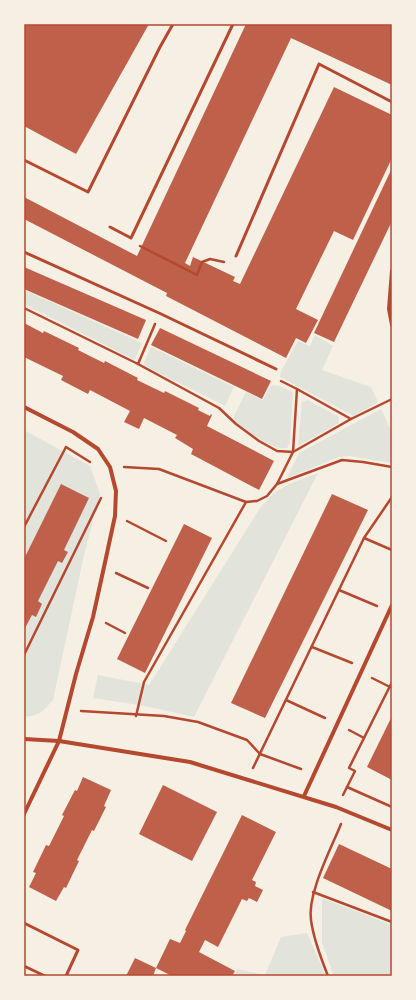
<svg xmlns="http://www.w3.org/2000/svg" width="416" height="1000" viewBox="0 0 416 1000" font-family="'Alegreya Sans',sans-serif">
  <style>
    .green { fill: #e2e4dc }
    .building { fill: #bf614a }
    .lines { fill: none; stroke-linecap: round; stroke-linejoin: round }
    .path { stroke: #b5482f; stroke-width: 2.5 }
    .service { stroke: #b5482f; stroke-width: 3 }
    .minor { stroke: #b5482f; stroke-width: 4 }
    .neatline { fill: none; stroke: #b5482f; stroke-width: 1.5 }
  </style>
  <rect width="100%" height="100%" fill="#f6efe4"/>
  <g class="green">
    <path d="M24,290L142,343L135,360L24,304Z"/>
    <path d="M315,335L333,346L322,370L371,387L378,402L354,416L280,377L281,371L298,341L310,346Z"/>
    <path d="M151,347L234,387L225,406L143,365Z"/>
    <path d="M271,385L280,386L293,392L290,443L287,448C270,450 249,431 236,422L233,418L246,392L263,400Z"/>
    <path d="M308,400L339,417V423L298,446L302,402Z"/>
    <path d="M381,409L392,432V463L349,456L339,457L287,478L299,453Z"/>
    <path d="M24,430L90,466L100,494L84,555L53,700C42,712 41,715 24,717Z"/>
    <path d="M318,473L194,717L145,706L93,698L98,675L149,685L260,508L274,493L289,484Z"/>
    <path d="M322,898L392,925V976H334L322,943Z"/>
    <path d="M307,933L326,976H234L237,969L265,975L281,937Z"/>
  </g>
  <g class="building">
    <path d="M24,24H149L76,154L24,126Z"/>
    <path d="M246,24H391L392,25V85L291,38L185,263L190,266L193,257L235,277L233,281L240,284L334,87L392,115V158L353,240L334,231L296,309L318,320L306,343L296,338L286,358L166,296L167,293L24,219V197L137,256Z"/>
    <path d="M392,168V221L334,342L314,333Z"/>
    <path d="M24,267L146,320L138,339L24,289Z"/>
    <path d="M24,323L43,333L44,331L79,348L78,350L104,363L105,361L138,378L137,380L164,393L165,391L199,408L198,410L210,416L211,414L212,415L207,426L274,461L259,490L191,454L193,449L175,438L177,435L144,418L139,429L124,422L130,411L90,390L88,394L61,380L63,376L24,357Z"/>
    <path d="M160,328L271,381L262,399L151,345Z"/>
    <path d="M61,484L89,498L64,550L68,552L62,563L58,561L38,601L42,604L36,617L32,615L24,630V559Z"/>
    <path d="M332,494L368,510L265,718L231,703Z"/>
    <path d="M184,524L212,538L145,673L117,659Z"/>
    <path d="M392,716V780L367,767Z"/>
    <path d="M83,777L111,790L104,806L106,807L94,831L92,830L77,860L79,861L66,888L64,887L56,901L29,887L36,873L33,872L46,845L49,846L64,816L62,815L75,790L77,791Z"/>
    <path d="M163,785L217,812L192,861L139,834Z"/>
    <path d="M242,815L276,832L252,880L256,882L255,886L263,890L257,902L249,898L247,901L242,899L218,947L205,940L199,952L235,971L232,976H172L156,968L170,939L180,943L186,931L185,930Z"/>
    <path d="M339,844L392,869V911L323,878Z"/>
    <path d="M135,958L156,968L153,976H126Z"/>
  </g>
  <g class="lines">
    <g class="path">
      <path d="M140,246L197,275L202,262L210,259L224,262"/>
      <path d="M24,308L138,364L219,408L236,424L259,441L277,451L293,452L351,419"/>
      <path d="M138,364L155,324"/>
      <path d="M297,389L351,419L392,399"/>
      <path d="M66,447L90,462"/>
      <path d="M124,467L159,469L246,502L257,501L267,496L277,484L342,460L363,462L392,467"/>
      <path d="M277,484L293,452L297,389L281,381"/>
      <path d="M127,521L166,541"/>
      <path d="M24,527L66,447"/>
      <path d="M364,538L392,550"/>
      <path d="M116,573L148,588"/>
      <path d="M339,590L377,606"/>
      <path d="M106,623L125,633"/>
      <path d="M312,647L352,663"/>
      <path d="M24,655L101,498"/>
      <path d="M372,678L390,687"/>
      <path d="M286,700L325,718"/>
      <path d="M81,711L164,716L198,722L247,740L260,754L301,769"/>
      <path d="M136,716L144,682L246,502"/>
      <path d="M349,730L364,738"/>
      <path d="M253,768L364,538L392,497"/>
      <path d="M347,787L392,807"/>
      <path d="M343,795L355,771L349,768L392,682"/>
      <path d="M313,892L392,922"/>
      <path d="M328,976C322,961 313,936 311,920C307,894 331,849 341,824"/>
    </g>
    <g class="service">
      <path d="M24,160L88,192L160,47L173,24"/>
      <path d="M110,227L131,238L233,24"/>
      <path d="M24,252L159,313L276,369"/>
      <path d="M236,256L319,64L392,102"/>
      <path d="M24,923L78,950L66,976"/>
      <path d="M24,966L45,976"/>
    </g>
    <g class="minor">
      <path d="M392,271L389,309L392,325"/>
      <path d="M24,407L73,432L98,449L110,467L116,491L115,516L104,567L93,617L76,674L59,741L24,814"/>
      <path d="M24,739L59,741L190,762L336,807L392,830"/>
      <path d="M304,796L392,605"/>
    </g>
  </g>
  <rect width="416" height="1000" fill="none" stroke="#f6efe4" stroke-width="50"/>
  <rect x="25" y="25" width="366" height="950" class="neatline"/>
</svg>
